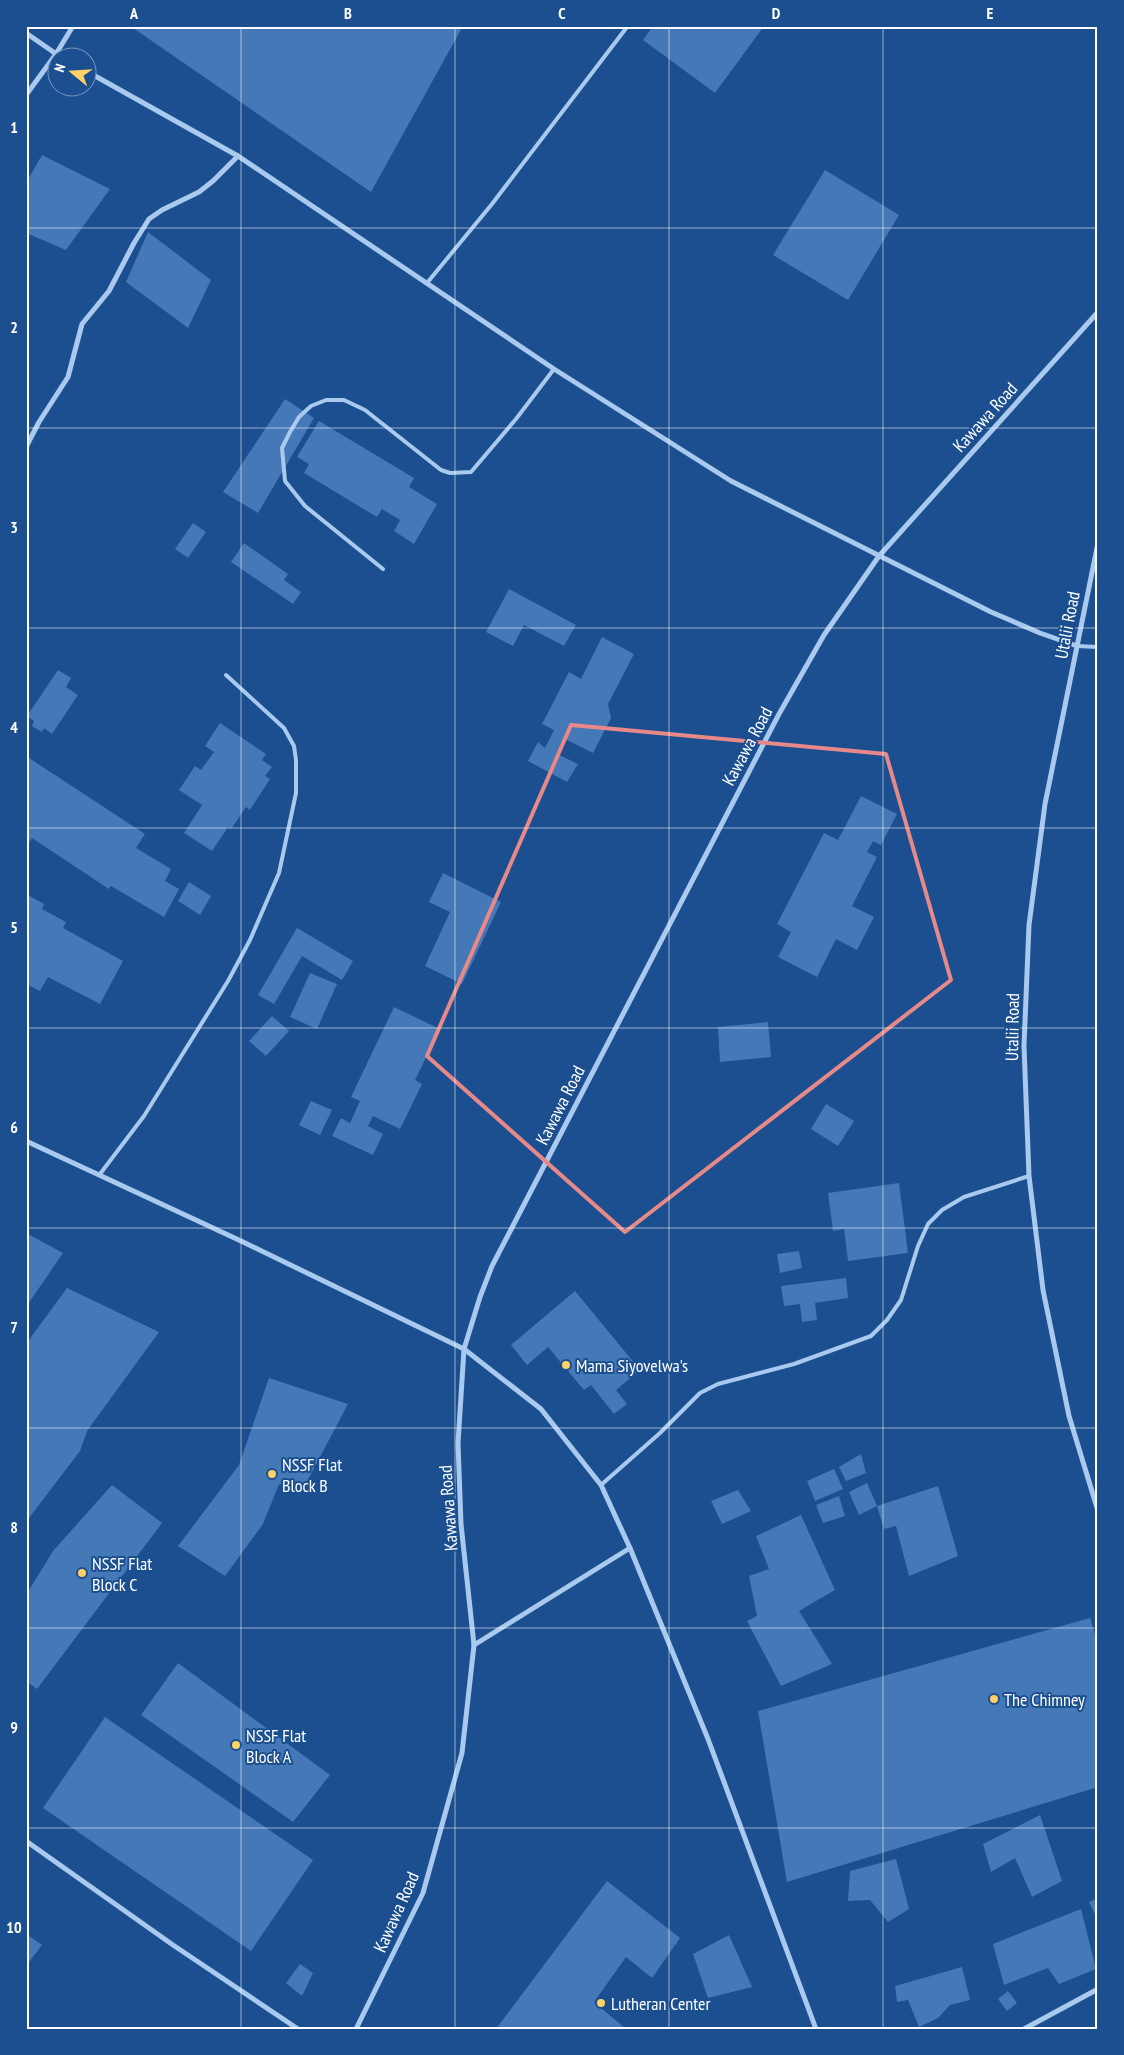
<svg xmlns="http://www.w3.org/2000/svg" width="1124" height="2055" viewBox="0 0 1124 2055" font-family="'PT Sans Narrow',sans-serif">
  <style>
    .building { fill: #4478b7 }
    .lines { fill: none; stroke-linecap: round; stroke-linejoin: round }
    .service { stroke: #a9c9ee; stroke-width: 4 }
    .minor { stroke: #a9c9ee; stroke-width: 5 }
    .marked { fill: none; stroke: #e88989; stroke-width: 4; stroke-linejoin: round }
    .grid { fill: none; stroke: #fff; stroke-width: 1; stroke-opacity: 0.55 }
    .poi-dot { fill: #ffd166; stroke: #1b4f8f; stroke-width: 2 }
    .labels { text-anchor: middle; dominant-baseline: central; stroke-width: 4; stroke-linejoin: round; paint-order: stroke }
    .street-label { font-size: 18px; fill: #fff; stroke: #1b4f8f }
    .poi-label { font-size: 18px; fill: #fff; stroke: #1b4f8f; text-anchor: start }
    .neatline { fill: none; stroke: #fff; stroke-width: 2 }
    .grid-label { font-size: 16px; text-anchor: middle; font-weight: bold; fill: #fff }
  </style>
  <rect width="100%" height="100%" fill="#1b4f8f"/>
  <g class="building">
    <path d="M134,26H463L371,192L133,28Z"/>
    <path d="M653,26H764L715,93L643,40Z"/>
    <path d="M42,155L110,189L66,250L26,233V183Z"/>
    <path d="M825,170L899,215L848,300L773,255Z"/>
    <path d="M148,232L211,280L188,328L126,282Z"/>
    <path d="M285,399L314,418L258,513L223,492Z"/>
    <path d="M319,421L414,478L409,487L437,504L414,544L394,531L400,520L382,509L377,517L304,473L309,464L297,457Z"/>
    <path d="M193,523L206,532L188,558L175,549Z"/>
    <path d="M244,543L288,574L284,580L301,592L293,604L231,562Z"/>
    <path d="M509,589L576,625L564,646L524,625L513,646L486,632Z"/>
    <path d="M602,637L634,654L608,704L611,718L593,753L565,739L557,754L578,764L567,782L528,761L538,742L545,748L554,730L542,724L569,672L581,679Z"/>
    <path d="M58,670L71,678L66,687L78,695L52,734L44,728L42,732L32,726L34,721L27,716Z"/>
    <path d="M220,723L266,754L262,760L272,767L265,776L270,779L250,810L246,807L231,829L228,827L212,851L184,833L202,805L179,790L195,766L201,770L214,752L205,746Z"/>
    <path d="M26,756L145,834L136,848L171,869L165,881L179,889L164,917L111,886L109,889L32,838L26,847Z"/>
    <path d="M861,796L897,814L881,845L873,841L867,852L877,857L852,906L874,917L857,950L836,939L817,977L778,957L791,932L777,924L824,833L838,840Z"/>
    <path d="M443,873L501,902L462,984L425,966L450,912L429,902Z"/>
    <path d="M189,882L211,896L200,915L178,901Z"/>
    <path d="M26,894L44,904L42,909L66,922L63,928L123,961L100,1004L48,977L40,991L26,984Z"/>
    <path d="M297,928L353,961L342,980L302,956L274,1004L258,995Z"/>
    <path d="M310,973L337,984L317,1029L290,1017Z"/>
    <path d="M394,1007L440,1029L415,1080L422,1084L400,1129L373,1116L368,1126L383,1134L373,1155L332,1136L341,1118L350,1123L360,1101L351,1097Z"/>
    <path d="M272,1016L289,1031L266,1056L249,1041Z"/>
    <path d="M768,1022L771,1057L720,1062L718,1027Z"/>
    <path d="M311,1101L332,1110L320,1135L299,1125Z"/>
    <path d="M826,1104L854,1121L838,1146L811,1129Z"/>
    <path d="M899,1183L908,1253L848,1261L844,1229L833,1231L828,1193Z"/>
    <path d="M26,1233L63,1253L26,1307Z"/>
    <path d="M799,1251L802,1268L780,1273L777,1254Z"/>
    <path d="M846,1278L848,1298L815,1303L817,1320L802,1322L800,1304L784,1306L781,1286Z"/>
    <path d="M67,1288L159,1332L87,1431L80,1451L29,1518L26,1516V1344Z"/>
    <path d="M575,1291L640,1370L616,1390L627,1404L614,1414L591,1385L584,1390L548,1347L527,1365L511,1345Z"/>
    <path d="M269,1378L348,1404L302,1491L279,1484L263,1524L225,1576L178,1546L239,1465Z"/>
    <path d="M861,1454L866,1473L846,1481L839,1467Z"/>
    <path d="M834,1469L843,1489L815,1501L807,1481Z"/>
    <path d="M867,1483L877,1506L859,1515L849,1492Z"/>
    <path d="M112,1485L162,1523L37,1689L26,1681V1595L53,1551Z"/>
    <path d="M938,1486L958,1556L909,1576L896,1526L884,1529L877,1506Z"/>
    <path d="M738,1490L751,1511L722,1524L711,1501Z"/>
    <path d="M839,1496L845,1516L823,1523L816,1505Z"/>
    <path d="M801,1515L835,1590L799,1611L832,1664L781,1686L747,1621L757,1616L749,1576L769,1569L756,1536Z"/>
    <path d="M1090,1618L1098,1644V1787L787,1882L758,1711Z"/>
    <path d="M178,1663L330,1775L293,1822L141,1715Z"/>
    <path d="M105,1717L313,1860L251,1951L43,1808Z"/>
    <path d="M1040,1815L1062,1881L1032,1897L1015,1858L991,1872L983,1844Z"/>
    <path d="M896,1859L909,1909L888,1922L870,1900L848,1901L850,1871Z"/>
    <path d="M607,1881L680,1938L652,1978L626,1957L594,2002L626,2029H496Z"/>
    <path d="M1098,1898V1920L1089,1902Z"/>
    <path d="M1081,1909L1096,1969L1059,1984L1048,1968L1004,1985L993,1944Z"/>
    <path d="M26,1934L42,1945L26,1966Z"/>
    <path d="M729,1935L752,1987L708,1998L693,1954Z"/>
    <path d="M300,1964L313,1973L302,1996L286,1983Z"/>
    <path d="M962,1967L970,2000L950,2005L938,2018L919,2027L908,2000L897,2002L895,1986Z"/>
    <path d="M1008,1991L1017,2003L1007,2011L998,1999Z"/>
  </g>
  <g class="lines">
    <g class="service">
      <path d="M427,283L492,204L627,27"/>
      <path d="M383,569L305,506L285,481L282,448L290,432L299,417L311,406L326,400H344L365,410L441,470L450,473L471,472L516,419L554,369"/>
      <path d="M1077,646L1098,647"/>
      <path d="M100,1174L144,1116L228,981L250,940L279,873L296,793V760L294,746L284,728L226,675"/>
      <path d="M601,1485L660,1433L700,1393L718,1384L794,1364L871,1336L887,1320L901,1300L918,1246L928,1224L942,1210L964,1197L1029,1176"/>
    </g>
    <g class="minor">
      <path d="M26,33L62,58"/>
      <path d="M88,72L238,156L554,369L731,481L991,612L1040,633L1077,646"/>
      <path d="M26,95L56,54L73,26"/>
      <path d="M26,447L39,422L68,377L82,324L109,291L134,243L149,219L162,210L199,192L213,181L238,156"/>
      <path d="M1098,543L1045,804L1029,925L1024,1046L1029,1176L1043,1290L1069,1416L1098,1511"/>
      <path d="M26,1141L241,1241L464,1349L541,1409L601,1485L630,1548L708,1739L816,2029"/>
      <path d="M474,1645L630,1548"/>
      <path d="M26,1841L173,1945L298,2029"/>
      <path d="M356,2029L423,1893L462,1753L474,1645L461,1524L458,1443L464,1349L480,1297L492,1266L779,714L824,635L879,556L1098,312"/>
      <path d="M1024,2029L1098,1989"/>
    </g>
  </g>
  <path class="marked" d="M571,725L886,754L951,980L625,1232L427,1056Z"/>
  <path class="grid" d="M241,26V2029M455,26V2029M669,26V2029M883,26V2029M26,228H1098M26,428H1098M26,628H1098M26,828H1098M26,1028H1098M26,1228H1098M26,1428H1098M26,1628H1098M26,1828H1098"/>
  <g class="poi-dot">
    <circle cx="566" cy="1365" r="5"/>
    <circle cx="272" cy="1474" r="5"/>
    <circle cx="82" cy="1573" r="5"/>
    <circle cx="994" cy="1699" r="5"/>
    <circle cx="236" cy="1745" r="5"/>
    <circle cx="601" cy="2003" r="5"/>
  </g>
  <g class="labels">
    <g class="street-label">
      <text transform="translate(985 417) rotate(-48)">Kawawa Road</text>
      <text transform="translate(1067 625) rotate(-79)">Utalii Road</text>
      <text transform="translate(747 746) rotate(-62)">Kawawa Road</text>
      <text transform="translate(1012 1027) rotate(-89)">Utalii Road</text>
      <text transform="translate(560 1105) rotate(-63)">Kawawa Road</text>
      <text transform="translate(448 1508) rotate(-94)">Kawawa Road</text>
      <text transform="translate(396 1912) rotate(-66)">Kawawa Road</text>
    </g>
    <g class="poi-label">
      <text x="576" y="1365">Mama Siyovelwa's</text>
      <text x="282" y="1464">NSSF Flat<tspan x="282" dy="21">Block B</tspan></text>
      <text x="92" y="1563">NSSF Flat<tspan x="92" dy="21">Block C</tspan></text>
      <text x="1004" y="1699">The Chimney</text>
      <text x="246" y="1735">NSSF Flat<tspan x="246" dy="21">Block A</tspan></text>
      <text x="611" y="2003">Lutheran Center</text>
    </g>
  </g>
  <rect width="1124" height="2055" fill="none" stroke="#1b4f8f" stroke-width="55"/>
  <g transform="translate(72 72) rotate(288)"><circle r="24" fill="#1b4f8f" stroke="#7695bc"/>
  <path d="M0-4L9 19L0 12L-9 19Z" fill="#ffd166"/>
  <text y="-8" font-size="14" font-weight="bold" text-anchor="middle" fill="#ffffff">N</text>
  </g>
  <rect x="28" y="28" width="1068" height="2000" class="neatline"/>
  <g class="grid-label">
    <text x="134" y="19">A</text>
    <text x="348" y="19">B</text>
    <text x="562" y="19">C</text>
    <text x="776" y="19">D</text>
    <text x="990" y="19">E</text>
    <text x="14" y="133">1</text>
    <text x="14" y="333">2</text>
    <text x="14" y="533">3</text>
    <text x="14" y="733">4</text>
    <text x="14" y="933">5</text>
    <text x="14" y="1133">6</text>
    <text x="14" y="1333">7</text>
    <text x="14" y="1533">8</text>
    <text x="14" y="1733">9</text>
    <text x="14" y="1933">10</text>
  </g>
</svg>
